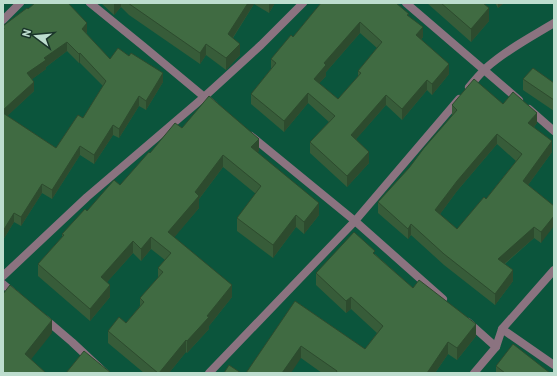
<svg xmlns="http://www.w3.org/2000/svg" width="557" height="376" viewBox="0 0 557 376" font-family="Barlow,sans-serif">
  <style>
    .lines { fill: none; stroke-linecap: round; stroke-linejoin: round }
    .street { stroke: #8b7380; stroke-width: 8 }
    .wall { fill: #375c39; fill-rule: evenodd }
    .shaded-wall { fill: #2d4b2e }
    .building { fill: #406b42; stroke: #2d4b2e; fill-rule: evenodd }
  </style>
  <rect width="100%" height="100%" fill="#0b553c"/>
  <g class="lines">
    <g class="street">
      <path d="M90,3L143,46L214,105"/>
      <path d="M406,3L519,100"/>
      <path d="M3,20L20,3"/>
      <path d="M469,87C474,81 480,74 486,68C506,50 531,37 554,23"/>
      <path d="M529,109L554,131"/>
      <path d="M251,136L355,221L443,299"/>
      <path d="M3,276L87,197L204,97L261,45L303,3"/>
      <path d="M3,284L16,295"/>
      <path d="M45,319L72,342L105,373"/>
      <path d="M468,322L496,347"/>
      <path d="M502,329L554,365"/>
      <path d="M209,373L355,221L459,99"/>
      <path d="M474,373L496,347L502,329L554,270"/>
    </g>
  </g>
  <g class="wall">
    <path d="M101,3H275L269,13L254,4L233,38L240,55L226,70L206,55L200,64L129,15L121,7L114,15Z"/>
    <path d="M321,3L409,16L423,37L421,39L449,74L432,95L427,90L402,120L386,105L356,139L369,163L347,187L310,153V142L329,122L308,103L284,132L251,104V94L271,69V59L293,37ZM360,33L377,48L358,71V77L338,99L319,83L326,76V72Z"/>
    <path d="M427,3H483L489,21L471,42Z"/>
    <path d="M495,3H504L498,8Z"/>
    <path d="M28,9L87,32L86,34L110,59L163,82L146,110L139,106L119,138L113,135L94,164L80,155L52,199L42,193L21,226L14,222L3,240V26ZM67,51L79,63H80L103,86L83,118L56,148L7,116L34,91L32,79L46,69V67Z"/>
    <path d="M523,79L554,83V111L523,90Z"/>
    <path d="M503,104L537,123L534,127L552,152L528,185L554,206L541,243L534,238L505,264L513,281L495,305L444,265L411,235L408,239L378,213V202L409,168L452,116V105ZM497,144L516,161L486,199L457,229L440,214L457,191Z"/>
    <path d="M182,128L259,151L257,152L319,215L304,234L296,227L273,258L237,231V218L256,194L223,167L199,199V208L174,237L232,297L209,326V329L187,353L186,352L169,373H144L108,343V331L126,323L140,306V298L158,278V268L165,260L151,249L141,261L133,253L107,282L110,297L90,321L38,276V264L62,237V234L87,211L120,185L150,153Z"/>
    <path d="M375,254L413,288L476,336L457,360L448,354L435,373H322L301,358L295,301L365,349L377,333L351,309L346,313L316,285V273Z"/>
    <path d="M496,366L550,373H496Z"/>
  </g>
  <g class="shaded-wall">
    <path d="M114,3H121V7L114,15Z"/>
    <path d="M248,3H254V4L228,45V34Z"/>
    <path d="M269,3H275L269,13Z"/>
    <path d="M498,3H504L498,8Z"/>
    <path d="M489,8V21L471,42V29Z"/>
    <path d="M360,22V33L326,72V76L314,89V79L324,63Z"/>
    <path d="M87,23V32L82,38V29Z"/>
    <path d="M423,27V37L416,46V35Z"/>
    <path d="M67,42V51L46,67V69L27,83V73L44,58Z"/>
    <path d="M206,44V55L200,64V53Z"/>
    <path d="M240,44V55L226,70V58Z"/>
    <path d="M80,53V63H79V54Z"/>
    <path d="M449,64V74L432,95V84Z"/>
    <path d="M163,73V82L146,110V101Z"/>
    <path d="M427,80V90L402,120V109Z"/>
    <path d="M34,82V91L3,120V110Z"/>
    <path d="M308,93V103L284,132V121Z"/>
    <path d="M386,95V105L351,145V135Z"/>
    <path d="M139,96V106L119,138V129Z"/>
    <path d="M537,113V123L528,134V123Z"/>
    <path d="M113,125V135L94,164V155Z"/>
    <path d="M497,134V144L457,191L435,221V210L457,181Z"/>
    <path d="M259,139V151L251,159V147Z"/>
    <path d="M552,141V152L523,192V181Z"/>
    <path d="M80,146V155L52,199V190Z"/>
    <path d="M369,152V163L347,187V176Z"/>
    <path d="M223,155V167L199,199V208L168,245V232L195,192Z"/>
    <path d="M42,184V193L21,226V217Z"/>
    <path d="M319,203V215L304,234V222Z"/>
    <path d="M14,213V222L3,240V231Z"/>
    <path d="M296,215V227L273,258V245Z"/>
    <path d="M554,216V226L541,243V232Z"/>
    <path d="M411,224V235L408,239V229Z"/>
    <path d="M534,227V238L498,269V259Z"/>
    <path d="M151,237V249L141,261V249Z"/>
    <path d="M133,241V253L101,289V277Z"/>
    <path d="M513,270V281L495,305V294Z"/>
    <path d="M110,285V297L90,321V309Z"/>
    <path d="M232,285V297L209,326V329L187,353V341Z"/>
    <path d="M351,297V309L346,313V301Z"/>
    <path d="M52,320V333L25,367V354Z"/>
    <path d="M476,324V336L457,360V348Z"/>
    <path d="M186,340V352L169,373H159Z"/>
    <path d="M448,342V354L435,373H427Z"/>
    <path d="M301,346V358L291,373H282Z"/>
  </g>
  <g class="building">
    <path d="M35,3H68L87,23L82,29L110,59L118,48L129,56L131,53L163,73L146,101L139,96L119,129L113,125L94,155L80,146L52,190L42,184L21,217L14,213L3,231V113L56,148L78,115L83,118L106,81L80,53L79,54L67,42L44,58L46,60L27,73L34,82L3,110V30L4,29L3,26L27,8L28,9Z"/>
    <path d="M128,3H248L228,34L240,44L226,58L206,44L200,53Z"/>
    <path d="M321,3H396L409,14L407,15L423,27L416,35L449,64L432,84L427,80L402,109L386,95L351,135L369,152L347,176L310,142L335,116L308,93L284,121L251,94L276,63L271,59L291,35L293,37ZM360,22L382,42L358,71L361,73L338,99L314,79L326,65L324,63Z"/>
    <path d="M441,3H483L489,8L471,29Z"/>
    <path d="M533,68L554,83V100L523,79Z"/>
    <path d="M474,79L503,104L513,92L537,113L528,123L552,141L523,181L554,206V216L541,232L534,227L498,259L513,270L495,294L444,254L411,224L408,229L378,202L409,168L424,148L457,110L452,105ZM497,134L522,154L486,199L484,197L457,229L435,210L457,181Z"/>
    <path d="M209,96L259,139L251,147L319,203L304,222L296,215L273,245L237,218L261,186L223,155L195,192L199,196L168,232L232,285L207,316L209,317L187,341L186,340L159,373H158L108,331L119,317L126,323L144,302L140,298L163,272L158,268L171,253L151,237L141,249L133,241L101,277L110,285L90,309L38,264L64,235L62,234L85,209L87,211L114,180L120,185L149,152L150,153L175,123L182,128Z"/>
    <path d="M354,232L375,251L373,253L413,288L419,280L476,324L457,348L448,342L427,373H336L337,371L301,346L282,373H246L295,301L365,349L383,326L351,297L346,301L316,273Z"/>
    <path d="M10,285L52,320L25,354L46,373H3V294Z"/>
    <path d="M513,344L550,373H505L496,366Z"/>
    <path d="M84,351L111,373H66Z"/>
    <path d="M229,365L241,373H224Z"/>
  </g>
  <rect width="557" height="376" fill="none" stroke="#bdddce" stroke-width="8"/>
  <g transform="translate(36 36) rotate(286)" stroke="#193429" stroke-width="3" paint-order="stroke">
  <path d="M0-3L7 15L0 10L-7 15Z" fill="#bdddce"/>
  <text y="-6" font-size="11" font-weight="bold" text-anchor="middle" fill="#bdddce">N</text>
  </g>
</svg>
